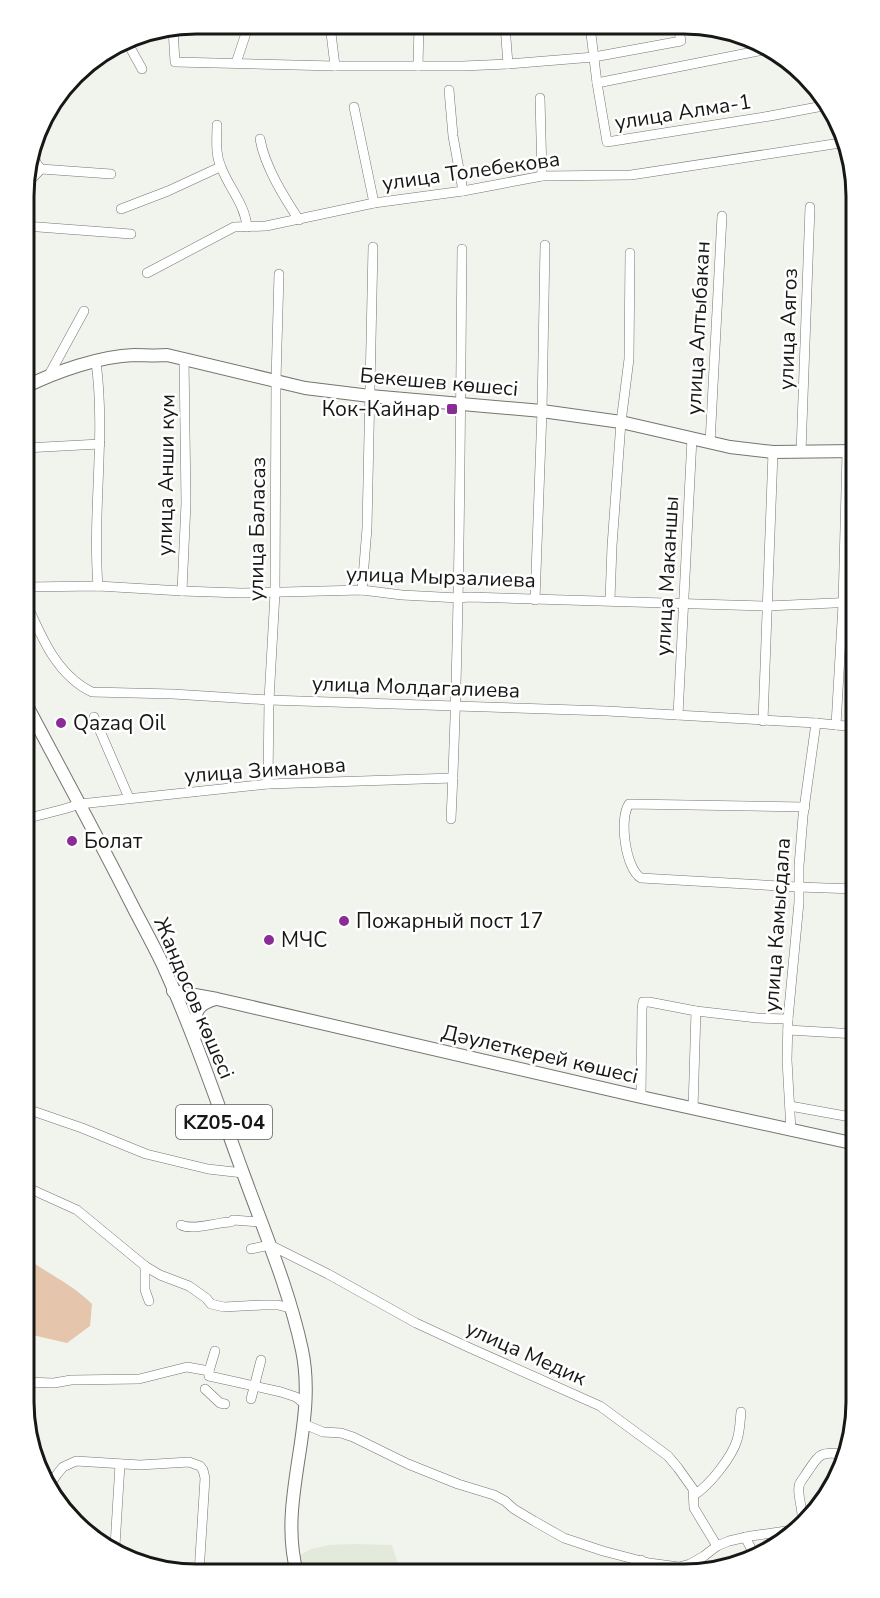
<svg xmlns="http://www.w3.org/2000/svg" width="880" height="1598" viewBox="0 0 880 1598" font-family="'Nunito Sans',sans-serif">
  <style>
    .built { fill: #e3eadc }
    .green { fill: #e5c6ad }
    .lines { fill: none; stroke-linecap: round; stroke-linejoin: round }
    .minor-casing { stroke: #737670; stroke-width: 10 }
    .major-casing { stroke: #737670; stroke-width: 14 }
    .minor { stroke: #fff; stroke-width: 9 }
    .major { stroke: #fff; stroke-width: 12 }
    .poi-dot { fill: #892c96; stroke: #fff; stroke-width: 2 }
    .labels { text-anchor: middle; dominant-baseline: central; stroke-width: 5; stroke-linejoin: round; paint-order: stroke }
    .shield { fill: #fff; stroke: #5d5d5c; stroke-width: 1.5 }
    .shield-label { font-size: 20px; font-weight: bold; fill: #171816 }
    .street-label { font-size: 21px; fill: #171816; stroke: #fff }
    .poi-label { font-size: 21px; fill: #171816; stroke: #fff; text-anchor: start }
    .rim { fill: none; stroke: #171816; stroke-width: 3 }
  </style>
  <rect width="100%" height="100%" fill="#f0f4ed"/>
  <path class="built" d="M353,1544L392,1545L400,1570L408,1573H297L293,1559L311,1549L330,1545Z"/>
  <path class="green" d="M24,1256C46,1273 72,1284 92,1304L90,1326L67,1343L24,1333Z"/>
  <g class="lines">
    <defs>
      <g id="minor">
        <path d="M330,25L335,66"/>
        <path d="M505,26L508,64"/>
        <path d="M590,26L597,83L607,142L770,116L823,106"/>
        <path d="M173,29L175,62L335,66H463L508,64L594,57L681,41L678,27"/>
        <path d="M126,40L142,69"/>
        <path d="M236,63L249,24"/>
        <path d="M418,66L419,25"/>
        <path d="M597,83L763,50"/>
        <path d="M449,90L453,136L463,191"/>
        <path d="M540,98L542,176"/>
        <path d="M354,107L374,203"/>
        <path d="M217,125C217,139 215,154 221,167C229,188 245,204 247,227"/>
        <path d="M260,139C265,167 284,197 299,220"/>
        <path d="M32,153L37,164L41,169L111,174"/>
        <path d="M25,186L41,169"/>
        <path d="M121,209L168,191L220,167"/>
        <path d="M25,226L131,234"/>
        <path d="M147,273L234,227L266,226L374,203L463,191L542,176L631,175L847,142"/>
        <path d="M96,362C106,436 92,511 98,586"/>
        <path d="M49,375L84,311"/>
        <path d="M710,443L722,216"/>
        <path d="M25,448L100,444"/>
        <path d="M801,452L810,207"/>
        <path d="M25,587L98,586L182,591L241,593L362,590L402,595L459,598L469,597L767,606L856,602"/>
        <path d="M362,590L367,528L373,247"/>
        <path d="M182,591L186,503L184,358"/>
        <path d="M25,600C40,634 56,675 92,692L173,694L269,700L607,711L816,723L856,727"/>
        <path d="M535,600L542,411L545,245"/>
        <path d="M610,600L612,546L621,422L629,359L630,253"/>
        <path d="M678,715L692,438"/>
        <path d="M94,717L129,798"/>
        <path d="M763,721L773,452"/>
        <path d="M836,725L843,604L847,452"/>
        <path d="M268,784L269,700L275,593L276,380L279,274"/>
        <path d="M805,807L629,804C619,818 625,868 641,878L798,887L856,889"/>
        <path d="M25,819L64,809L80,804L268,784L453,778"/>
        <path d="M451,819C460,629 460,439 462,249"/>
        <path d="M788,1030L856,1034"/>
        <path d="M641,1097L642,1009L643,1002H649L696,1011L757,1018L788,1019"/>
        <path d="M790,1106L856,1118"/>
        <path d="M24,1108L82,1128L146,1154L208,1169L243,1173"/>
        <path d="M693,1109L696,1011"/>
        <path d="M791,1131L787,1060L788,1019L799,902V866L803,816L816,723"/>
        <path d="M24,1186L77,1210L145,1266L160,1275L189,1286L206,1298L211,1304L224,1307L263,1305H278L290,1308"/>
        <path d="M181,1225C193,1231 217,1222 231,1222L233,1220L261,1222"/>
        <path d="M251,1249L270,1245L328,1274L416,1323L470,1348L600,1406L668,1456L678,1468L693,1489L694,1508L717,1546"/>
        <path d="M145,1266V1290L149,1301"/>
        <path d="M209,1371L215,1351"/>
        <path d="M24,1382L54,1383L71,1380L139,1379L187,1367L209,1371V1376L281,1392L296,1397L306,1405"/>
        <path d="M205,1389L220,1403L225,1404"/>
        <path d="M251,1399L261,1360"/>
        <path d="M304,1424L323,1432L341,1433L353,1437L408,1464L458,1484L494,1495L505,1501L514,1509L534,1521L564,1538L603,1551L649,1563L679,1567L690,1564L704,1556L717,1546L729,1541L751,1536L786,1531"/>
        <path d="M51,1483L58,1473L63,1467L76,1461L140,1465L189,1462L200,1466L203,1470L205,1478L199,1573"/>
        <path d="M694,1495C709,1486 732,1457 737,1440C740,1431 740,1421 741,1412"/>
        <path d="M802,1519C803,1509 797,1494 799,1486C800,1481 804,1478 806,1474C818,1457 818,1451 840,1454"/>
        <path d="M745,1537L754,1554"/>
        <path d="M115,1546L120,1464"/>
        <path d="M640,1574L641,1560"/>
      </g>
      <g id="major">
        <path d="M25,387C55,372 100,356 134,355C145,355 155,356 167,355L305,388L370,396L542,411L621,422L730,447L773,452L856,451"/>
        <path d="M25,702C60,768 96,834 130,901C140,921 152,942 162,963C193,1031 217,1102 243,1173C264,1231 289,1289 302,1350C318,1426 277,1499 297,1573"/>
        <path d="M173,991L217,999L641,1097L856,1144"/>
        <path d="M195,1036C196,1015 192,1006 215,999"/>
      </g>
    </defs>
    <use href="#minor" class="minor-casing"/>
    <use href="#major" class="major-casing"/>
    <use href="#minor" class="minor"/>
    <use href="#major" class="major"/>
  </g>
  <g class="poi-dot">
    <rect x="446" y="403" width="12" height="12" rx="3"/>
    <circle cx="61" cy="723" r="6"/>
    <circle cx="72" cy="841" r="6"/>
    <circle cx="344" cy="921" r="6"/>
    <circle cx="269" cy="940" r="6"/>
  </g>
  <g class="labels">
    <rect class="shield" x="176" y="1105" width="96" height="34" rx="4.5"/>
    <g class="shield-label">
      <text x="224" y="1122">KZ05-04</text>
    </g>
    <g class="street-label">
      <text transform="translate(683 112) rotate(-9)">улица Алма-1</text>
      <text transform="translate(471 171) rotate(-8)">улица Толебекова</text>
      <text transform="translate(698 328) rotate(-87)">улица Алтыбакан</text>
      <text transform="translate(788 329) rotate(-88)">улица Аягоз</text>
      <text transform="translate(439 382) rotate(5)">Бекешев көшесі</text>
      <text transform="translate(166 475) rotate(-89)">улица Анши кум</text>
      <text transform="translate(257 529) rotate(-89)">улица Баласаз</text>
      <text transform="translate(667 576) rotate(-87)">улица Маканшы</text>
      <text transform="translate(441 577) rotate(2)">улица Мырзалиева</text>
      <text transform="translate(416 687) rotate(2)">улица Молдагалиева</text>
      <text transform="translate(265 770) rotate(-4)">улица Зиманова</text>
      <text transform="translate(777 925) rotate(-86)">улица Камысдала</text>
      <text transform="translate(194 998) rotate(67)">Жандосов көшесі</text>
      <text transform="translate(540 1054) rotate(13)">Дәулеткерей көшесі</text>
      <text transform="translate(526 1353) rotate(24)">улица Медик</text>
    </g>
    <g class="poi-label">
      <text x="440" y="409" text-anchor="end">Кок-Кайнар</text>
      <text x="73" y="723">Qazaq Oil</text>
      <text x="84" y="841">Болат</text>
      <text x="356" y="921">Пожарный пост 17</text>
      <text x="281" y="940">МЧС</text>
    </g>
  </g>
  <path d="M0 0H880V1598H0ZM196 34H684A162 162 0 0 1 846 196V1402A162 162 0 0 1 684 1564H196A162 162 0 0 1 34 1402V196A162 162 0 0 1 196 34Z" fill="#fff" fill-rule="evenodd"/>
  <path class="rim" d="M196 34H684A162 162 0 0 1 846 196V1402A162 162 0 0 1 684 1564H196A162 162 0 0 1 34 1402V196A162 162 0 0 1 196 34Z"/>
</svg>
